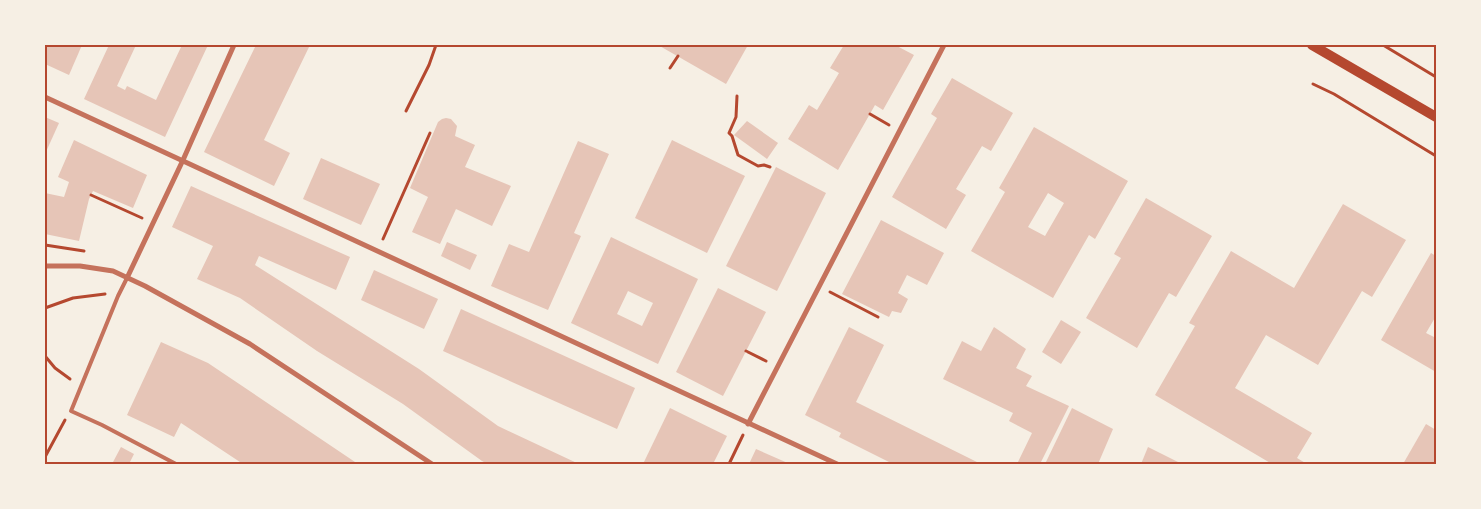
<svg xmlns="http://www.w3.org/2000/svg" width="1481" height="509" viewBox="0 0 1481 509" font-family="'Fira Sans Condensed',sans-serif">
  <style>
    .building { fill: #e6c5b7; fill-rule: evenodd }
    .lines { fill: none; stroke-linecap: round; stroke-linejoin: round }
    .path { stroke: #b5482f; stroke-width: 3 }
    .service { stroke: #c5725c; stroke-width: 4 }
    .minor { stroke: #c5725c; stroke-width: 5 }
    .secondary { stroke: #b5482f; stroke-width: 10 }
    .neatline { fill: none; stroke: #b5482f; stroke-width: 2 }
  </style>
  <rect width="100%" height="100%" fill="#f6efe4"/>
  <g class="building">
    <path d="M45,45H82L69,75L45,64Z"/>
    <path d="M109,45H136L117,86L125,90L127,86L156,100L182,45H208L165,137L84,99Z"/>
    <path d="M256,45H310L264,140L290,153L274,186L204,152Z"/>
    <path d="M658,45H748L726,84Z"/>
    <path d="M844,45H895L914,55L883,110L875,105L838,170L788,139L809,105L817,110L839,73L830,68Z"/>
    <path d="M952,78L1013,113L991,151L982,146L956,189L966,195L946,229L892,197L937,118L931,114Z"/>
    <path d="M45,117L59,123L45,154Z"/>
    <path d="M446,118L451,119L457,126L455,136L475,145L465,167L511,186L492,226L456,209L440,244L412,232L428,197L410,188L438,122L442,119Z"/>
    <path d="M747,121L778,143L767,159L734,135Z"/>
    <path d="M1034,127L1128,181L1095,239L1089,235L1053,298L971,251L1005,192L999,188ZM1048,193L1064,203L1045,236L1028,227Z"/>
    <path d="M74,140L147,175L133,208L93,191L89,199L79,241L45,234V193L64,197L69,182L58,177Z"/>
    <path d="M672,140L745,176L707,253L635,218Z"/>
    <path d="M578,141L609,154L574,233L581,236L548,310L491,286L509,244L529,252Z"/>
    <path d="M321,158L380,184L361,225L303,199Z"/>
    <path d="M776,167L826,193L777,291L726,266Z"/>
    <path d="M191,186L350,257L336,290L259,256L255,265L419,369L498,426L579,464H488L482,461L403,404L317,351L240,298L197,279L213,246L172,227Z"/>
    <path d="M1146,198L1212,236L1176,297L1169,293L1137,348L1086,318L1121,258L1114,254Z"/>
    <path d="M1343,204L1406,240L1372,297L1362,291L1318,365L1266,335L1235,388L1312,433L1297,458L1307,464H1272L1155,395L1195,326L1189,323L1231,251L1294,288Z"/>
    <path d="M881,220L944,253L927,285L907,275L898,293L908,299L901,313L892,311L889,317L842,294Z"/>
    <path d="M611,237L698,279L658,364L571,323ZM628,291L653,303L642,326L617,314Z"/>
    <path d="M447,242L477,255L470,270L441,256Z"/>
    <path d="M1431,253L1436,256V316L1426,333L1436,338V372L1381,340Z"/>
    <path d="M374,270L438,299L424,329L361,300Z"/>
    <path d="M718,288L766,312L723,396L676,372Z"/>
    <path d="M461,309L635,388L617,429L443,351Z"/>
    <path d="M1061,320L1081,332L1061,364L1042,352Z"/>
    <path d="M849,327L884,345L856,402L981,464H893L839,437L841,433L805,415Z"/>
    <path d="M994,327L1026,349L1016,368L1032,376L1026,386L1069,406L1040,464H1017L1032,433L1009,421L1013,413L943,379L962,341L981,351Z"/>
    <path d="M161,342L208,363L358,464H243L181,423L174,437L127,415Z"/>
    <path d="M670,408L727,436L713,464H643Z"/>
    <path d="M1072,408L1113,429L1098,464H1045Z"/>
    <path d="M1426,424L1436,430V464H1403Z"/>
    <path d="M121,447L134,454L129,464H116L113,462Z"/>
    <path d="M1148,447L1182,464H1141Z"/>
    <path d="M756,449L790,464H749Z"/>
  </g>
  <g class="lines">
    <g class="path">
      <path d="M1383,45L1436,77"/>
      <path d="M670,68L678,56"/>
      <path d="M1313,84L1334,94L1436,156"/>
      <path d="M737,96L736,117L729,133L732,136L738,155L758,166L764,165L770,167"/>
      <path d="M406,111L429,65L436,45"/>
      <path d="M870,114L889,125"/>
      <path d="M91,195L142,218"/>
      <path d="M383,239L430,133"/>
      <path d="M45,245L84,251"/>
      <path d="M830,292L878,317"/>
      <path d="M45,308L73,298L105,294"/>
      <path d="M746,351L766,361"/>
      <path d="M45,356L55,368L70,379"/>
      <path d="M45,457L65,420"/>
      <path d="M729,464L743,435"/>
    </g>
    <path class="service" d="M127,278L118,296L71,411L102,425L176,464"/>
    <g class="minor">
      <path d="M45,97L837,464"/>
      <path d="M45,266H80L113,271L145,286L250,344L432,464"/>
      <path d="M127,278L183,160L234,45"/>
      <path d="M748,424L944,45"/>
    </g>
    <path class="secondary" d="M1312,45L1436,117"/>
  </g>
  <rect width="1481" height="509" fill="none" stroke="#f6efe4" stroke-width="92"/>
  <rect x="46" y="46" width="1389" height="417" class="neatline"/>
</svg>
